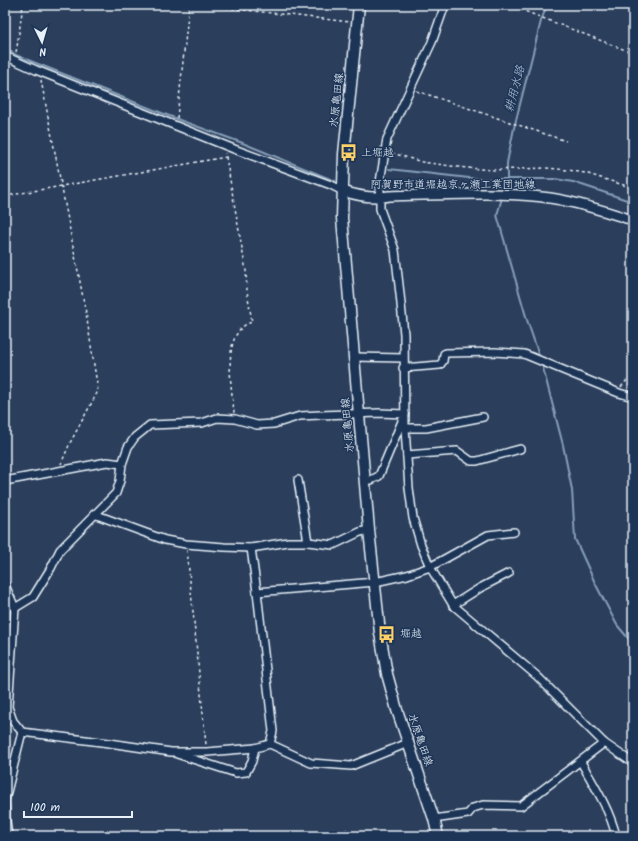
<svg xmlns="http://www.w3.org/2000/svg" width="638" height="841" viewBox="0 0 638 841" font-family="Kalam,'Klee One',sans-serif">
  <style>
    .lines { fill: none; stroke-linecap: round; stroke-linejoin: round }
    .stream { stroke: #869fb7; stroke-width: 2 }
    .minor-casing { stroke: #e8f1f8; stroke-width: 10 }
    .tertiary-casing { stroke: #e8f1f8; stroke-width: 12 }
    .secondary-casing { stroke: #e8f1f8; stroke-width: 13 }
    .path { stroke: #e8f1f8; stroke-width: 1.5; stroke-dasharray: 3 3; stroke-linecap: butt }
    .minor { stroke: #1d3557; stroke-width: 7 }
    .tertiary { stroke: #1d3557; stroke-width: 9 }
    .secondary { stroke: #1d3557; stroke-width: 10 }
    .labels { text-anchor: middle; dominant-baseline: central; stroke-width: 3; stroke-linejoin: round; paint-order: stroke }
    .street-label { font-size: 11px; fill: #e8f1f8; stroke: #1d3557 }
    .poi-label { font-size: 11px; fill: #e8f1f8; stroke: #1d3557; text-anchor: start }
    .water-label { font-size: 12px; font-style: italic; fill: #afc1d2; stroke: #1d3557 }
  </style>
  <rect width="100%" height="100%" fill="#2b3e5c"/>
  <filter id="ink" filterUnits="userSpaceOnUse"><feTurbulence type="fractalNoise" baseFrequency=".025" numOctaves="2"/><feDisplacementMap in="SourceGraphic" scale="8" xChannelSelector="R" yChannelSelector="G"/><feConvolveMatrix kernelMatrix="1 2 1 2 8 2 1 2 1" color-interpolation-filters="sRGB"/></filter>
  <g filter="url(#ink)">
    <g class="lines">
      <g class="stream">
        <path d="M5,48L18,56L182,121L240,142L335,181"/>
        <path d="M389,169L478,179H555L573,182L633,202"/>
        <path d="M504,192L507,179V163L514,128L541,21L547,5"/>
        <path d="M502,198L497,215L527,320L540,358"/>
        <path d="M542,364L563,445L572,490L575,539L596,585L617,625L633,644"/>
      </g>
      <defs>
        <g id="minor">
          <path d="M445,5L432,42L387,139L380,182V209L395,250L400,294L404,334L405,428L409,488L413,518L421,545L430,567L453,605L537,676L604,743L633,763"/>
          <path d="M5,56L36,70L234,149L331,185L343,191"/>
          <path d="M355,357L403,358"/>
          <path d="M403,368L440,365L443,361L444,354L446,353L495,352L524,354L619,393L633,397"/>
          <path d="M405,428H426L483,417"/>
          <path d="M407,455L457,451L471,461H477L520,449"/>
          <path d="M298,480L308,542"/>
          <path d="M5,481L107,462L122,464"/>
          <path d="M94,514L165,540L186,544L224,547L251,548L288,542H308L333,545L360,532L369,530"/>
          <path d="M251,548L257,592L273,731L270,744"/>
          <path d="M5,585L15,608L8,707L13,721L22,732L109,743L171,752H207L255,748L270,744L311,763L351,766L408,743"/>
          <path d="M257,592L375,582L407,575L430,567L488,535L514,532"/>
          <path d="M453,605L480,588L509,573"/>
          <path d="M15,608L33,597L51,568L60,550L116,493L120,481L122,464L128,447L135,437L150,425L202,423L217,418L235,419L257,425L274,424L300,416L320,415L379,413L405,414L379,476L371,480H365"/>
          <path d="M177,754L236,773L246,772L252,761L255,748"/>
          <path d="M581,762C594,785 610,810 616,836"/>
          <path d="M434,819L468,814L473,808L483,805L521,806L604,743"/>
          <path d="M8,836L6,821L5,800L22,732"/>
        </g>
        <path id="tertiary" d="M343,191C358,196 373,199 389,196C442,195 497,191 550,198C579,202 606,212 633,220"/>
        <path id="secondary" d="M359,5L344,154L342,218L369,530L380,633L387,674L397,710L434,819L438,836"/>
      </defs>
      <use href="#minor" class="minor-casing"/>
      <use href="#tertiary" class="tertiary-casing"/>
      <use href="#secondary" class="secondary-casing"/>
      <g class="path">
        <path d="M202,5L350,22"/>
        <path d="M509,5L633,53"/>
        <path d="M16,52L17,47L23,5"/>
        <path d="M41,80L86,313L98,391L70,443L61,464"/>
        <path d="M417,91L566,141"/>
        <path d="M177,118L189,5"/>
        <path d="M392,153L422,162L458,167L491,170L546,168L568,170L585,173L633,188"/>
        <path d="M226,157L246,271L247,291L252,322C220,331 232,388 234,413"/>
        <path d="M5,196L226,157L225,153"/>
        <path d="M621,387L628,379L633,378"/>
        <path d="M187,550L206,745"/>
        <path d="M346,829L347,836"/>
      </g>
      <use href="#minor" class="minor"/>
      <use href="#tertiary" class="tertiary"/>
      <use href="#secondary" class="secondary"/>
    </g>
  </g>
  <defs>
    <symbol id="bus-bare" viewBox="-9 -9 18 18"><path d="M-5-6H5V4H4V6H2V4H-2V6H-4V4H-5ZM-3.5-4V0h7V-4ZM-3.5 1.2v1.5H-2V1.2ZM2 1.2v1.5H3.5V1.2Z" fill="#ffd166" stroke="#1d3557" stroke-width="2.5" paint-order="stroke"/></symbol>
  </defs>
  <g fill-rule="evenodd">
    <use href="#bus-bare" x="336" y="140" width="25" height="25"/>
    <use href="#bus-bare" x="374" y="622" width="25" height="25"/>
  </g>
  <g class="labels">
    <g class="street-label">
      <text transform="translate(337 100) rotate(-84)">水原亀田線</text>
      <text x="453" y="185">阿賀野市道堀越京ヶ瀬工業団地線</text>
      <text transform="translate(348 425) rotate(-95)">水原亀田線</text>
      <text transform="translate(420 740) rotate(71)">水原亀田線</text>
    </g>
    <g class="poi-label">
      <text x="361" y="153">上堀越</text>
      <text x="400" y="634">堀越</text>
    </g>
    <g class="water-label">
      <text transform="translate(515 89) rotate(-75)">耕用水路</text>
    </g>
  </g>
  <rect width="638" height="841" fill="none" stroke="#1d3557" stroke-width="20"/>
  <rect x="10" y="10" width="618" height="821" fill="none" stroke="#e8f1f8" stroke-width="1.5" filter="url(#ink)"/>
  <g transform="translate(42 42) rotate(175)" stroke="#1d3557" stroke-width="3" paint-order="stroke">
  <path d="M0-3L7 15L0 10L-7 15Z" fill="#e8f1f8"/>
  <text y="-6" font-size="11" font-weight="bold" text-anchor="middle" fill="#e8f1f8">N</text>
  </g>
  <path d="M24 811v6h108v-6" fill="none" stroke="#e8f1f8" stroke-width="2"/>
  <text x="30" y="811" font-size="12" fill="#e8f1f8" stroke="#1d3557" stroke-width="3" paint-order="stroke">100 m</text>
</svg>
